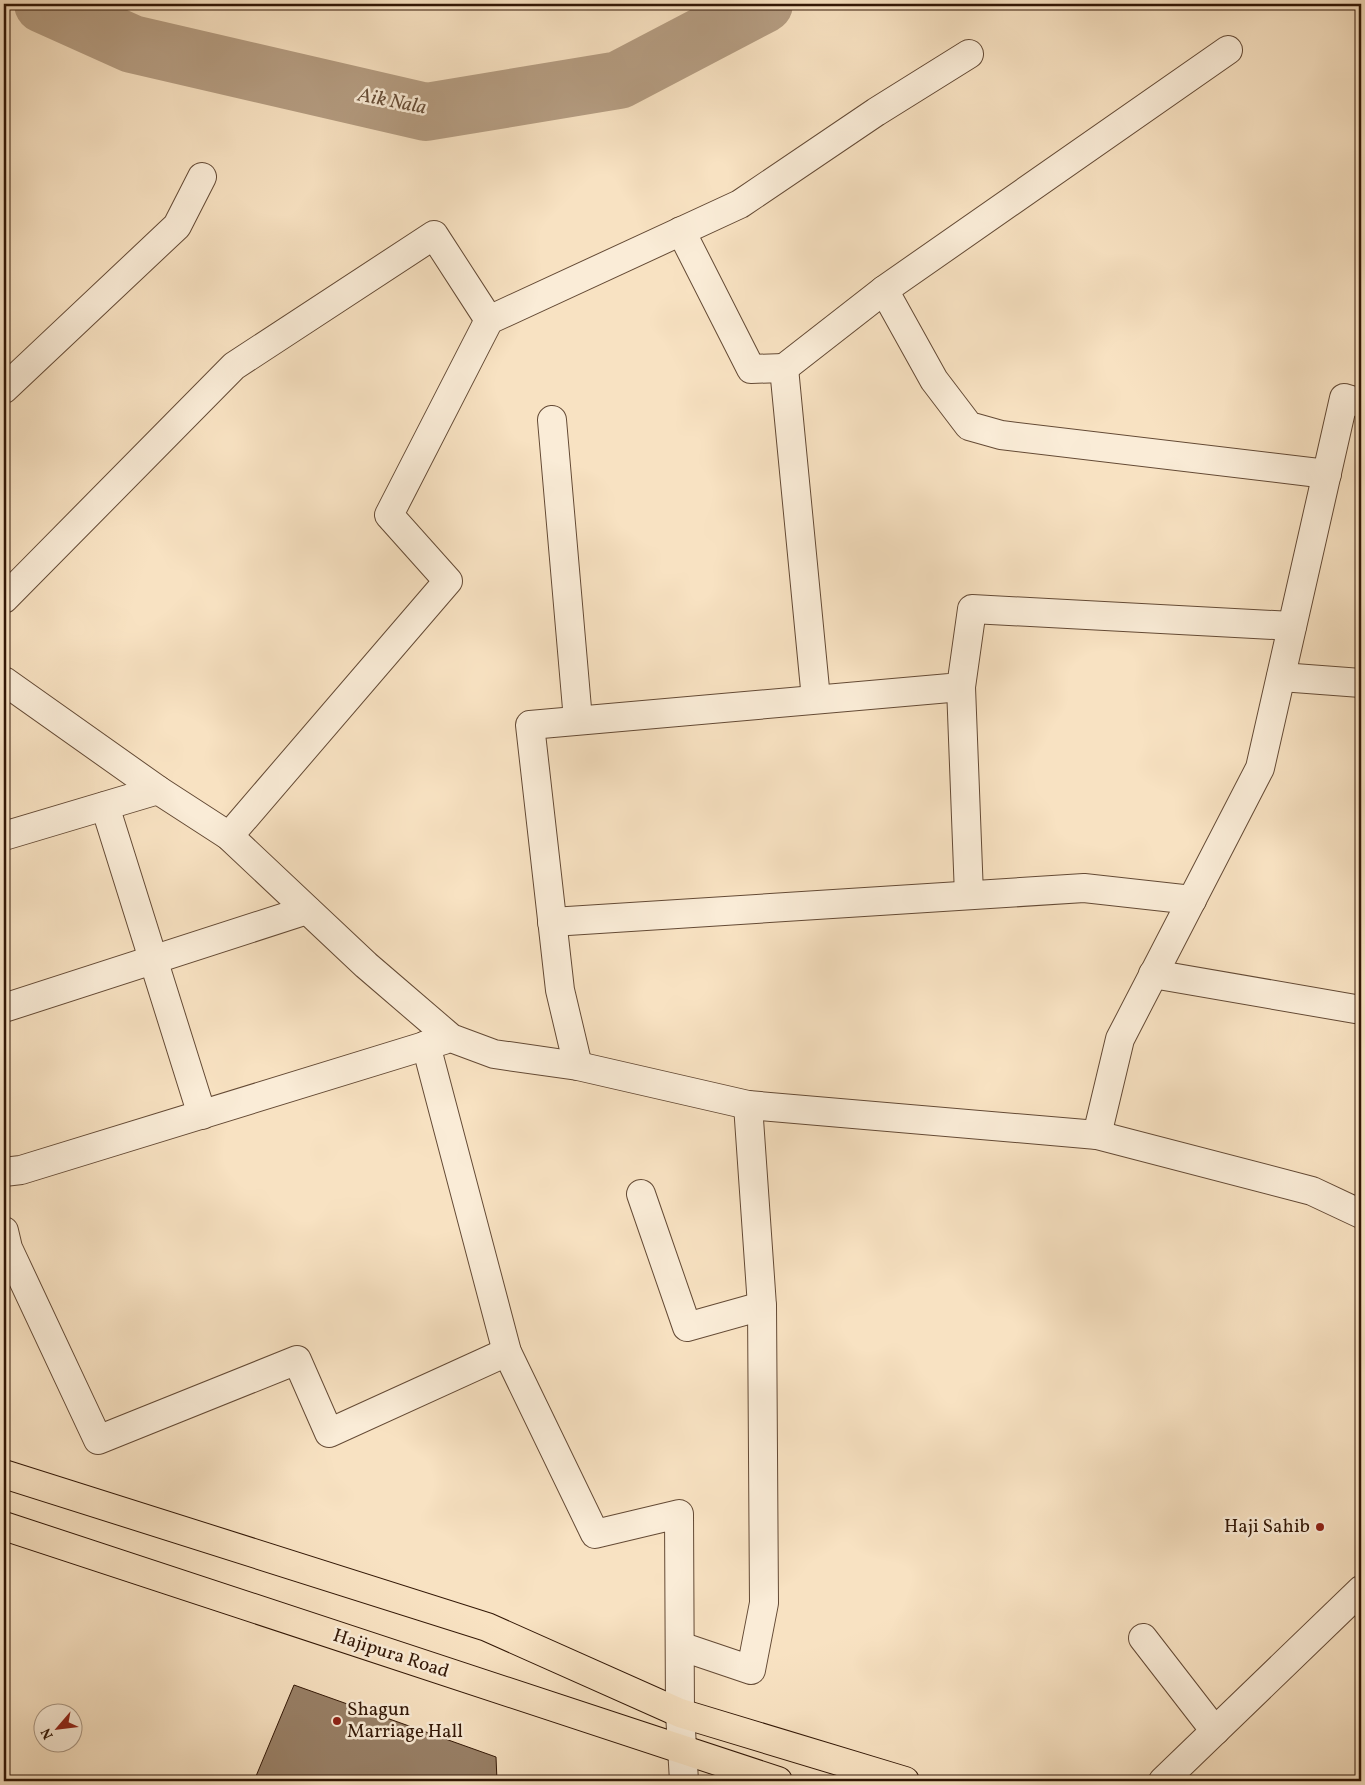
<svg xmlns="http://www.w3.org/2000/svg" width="1365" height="1785" viewBox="0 0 1365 1785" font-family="Vollkorn,serif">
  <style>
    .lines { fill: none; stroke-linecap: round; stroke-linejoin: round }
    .river { stroke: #b59d82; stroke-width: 58 }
    .building { fill: #998168; stroke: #321706 }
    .minor-casing { stroke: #644a35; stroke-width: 30 }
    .major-casing { stroke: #321706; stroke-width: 30 }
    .minor { stroke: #faecd7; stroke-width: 28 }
    .major { stroke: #f8e2c2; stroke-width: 28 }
    .poi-dot { fill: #8f2418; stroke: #faecd7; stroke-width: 2 }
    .labels { text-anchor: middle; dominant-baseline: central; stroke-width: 5; stroke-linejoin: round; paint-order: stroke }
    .poi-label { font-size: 19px; fill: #321706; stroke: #faecd7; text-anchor: end }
    .street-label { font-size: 19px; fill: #321706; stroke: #faecd7 }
    .water-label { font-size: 20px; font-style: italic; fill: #664d38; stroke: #faecd7 }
  </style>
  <rect width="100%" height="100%" fill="#f8e2c2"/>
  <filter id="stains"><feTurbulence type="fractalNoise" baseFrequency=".004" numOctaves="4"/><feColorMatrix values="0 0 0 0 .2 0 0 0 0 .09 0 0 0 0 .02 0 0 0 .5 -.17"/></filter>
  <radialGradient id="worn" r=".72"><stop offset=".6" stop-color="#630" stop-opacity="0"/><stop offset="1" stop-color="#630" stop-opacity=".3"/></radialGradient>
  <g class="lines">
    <path class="river" d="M43,4L132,44L426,112L619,80L764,4"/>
  </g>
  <path class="building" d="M294,1685L496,1757L497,1781H254Z"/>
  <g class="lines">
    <defs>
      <g id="minor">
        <path d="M681,231L751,369L784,368L816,699"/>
        <path d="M884,290L934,380L969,426L1001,435L1327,474"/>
        <path d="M784,368L884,290L1228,50"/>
        <path d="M4,389L177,226L202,177"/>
        <path d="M552,420L578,720"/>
        <path d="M4,599L234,366L434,235L489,320"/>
        <path d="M1281,677L1361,683"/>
        <path d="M4,681L158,790L229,836L366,965L451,1038L494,1054L578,1066L748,1105L1097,1135L1312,1191L1361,1214"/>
        <path d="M961,687L969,895"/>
        <path d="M105,806L202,1115"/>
        <path d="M4,836L158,790"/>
        <path d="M229,836L448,581L389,515L489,320L740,204L876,112L969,54"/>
        <path d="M552,922L1084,888L1192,900"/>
        <path d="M1153,974L1361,1010"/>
        <path d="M4,1008L307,910"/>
        <path d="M426,1045L507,1352L595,1534L679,1514L680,1713L684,1781"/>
        <path d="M578,1066L560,990L530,725L961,687L972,609L1292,626"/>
        <path d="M1097,1135L1120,1039L1260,768L1344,398L1361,403"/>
        <path d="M4,1172L21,1170L444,1040"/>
        <path d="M641,1194L687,1327L762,1306"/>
        <path d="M4,1231L8,1248L98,1440L297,1360L329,1433L507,1352"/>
        <path d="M1143,1638L1215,1731"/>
        <path d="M680,1646L751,1670L764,1603L762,1306L748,1105"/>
        <path d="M1163,1781L1361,1590"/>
      </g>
      <g id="major">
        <path d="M4,1474L487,1627L680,1713L905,1781"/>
        <path d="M4,1526L778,1781"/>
      </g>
    </defs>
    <use href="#minor" class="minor-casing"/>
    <use href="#major" class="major-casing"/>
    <use href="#minor" class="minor"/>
    <use href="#major" class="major"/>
  </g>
  <g class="poi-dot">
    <circle cx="1320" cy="1527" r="5"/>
    <circle cx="337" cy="1721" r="5"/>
  </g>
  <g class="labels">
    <g class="poi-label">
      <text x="1310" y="1527">Haji Sahib</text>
      <text x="347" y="1710" text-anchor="start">Shagun<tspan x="347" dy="22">Marriage Hall</tspan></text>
    </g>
    <g class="street-label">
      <text transform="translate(391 1654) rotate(18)">Hajipura Road</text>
    </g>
    <g class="water-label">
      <text transform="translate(392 102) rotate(11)">Aik Nala</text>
    </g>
  </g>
  <rect width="1365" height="1785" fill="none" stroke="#f8e2c2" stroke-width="20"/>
  <rect x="5" y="5" width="1355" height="1775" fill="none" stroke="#321706" stroke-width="2.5"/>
  <rect x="10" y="10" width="1345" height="1765" fill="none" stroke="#321706"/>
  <g transform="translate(58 1728) rotate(242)"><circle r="24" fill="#faecd7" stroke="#aa9783"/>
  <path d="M0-4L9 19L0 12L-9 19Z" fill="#8f2418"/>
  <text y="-8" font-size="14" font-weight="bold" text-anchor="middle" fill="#321706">N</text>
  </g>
  <rect width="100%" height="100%" filter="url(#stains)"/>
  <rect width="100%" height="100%" fill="url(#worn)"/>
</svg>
